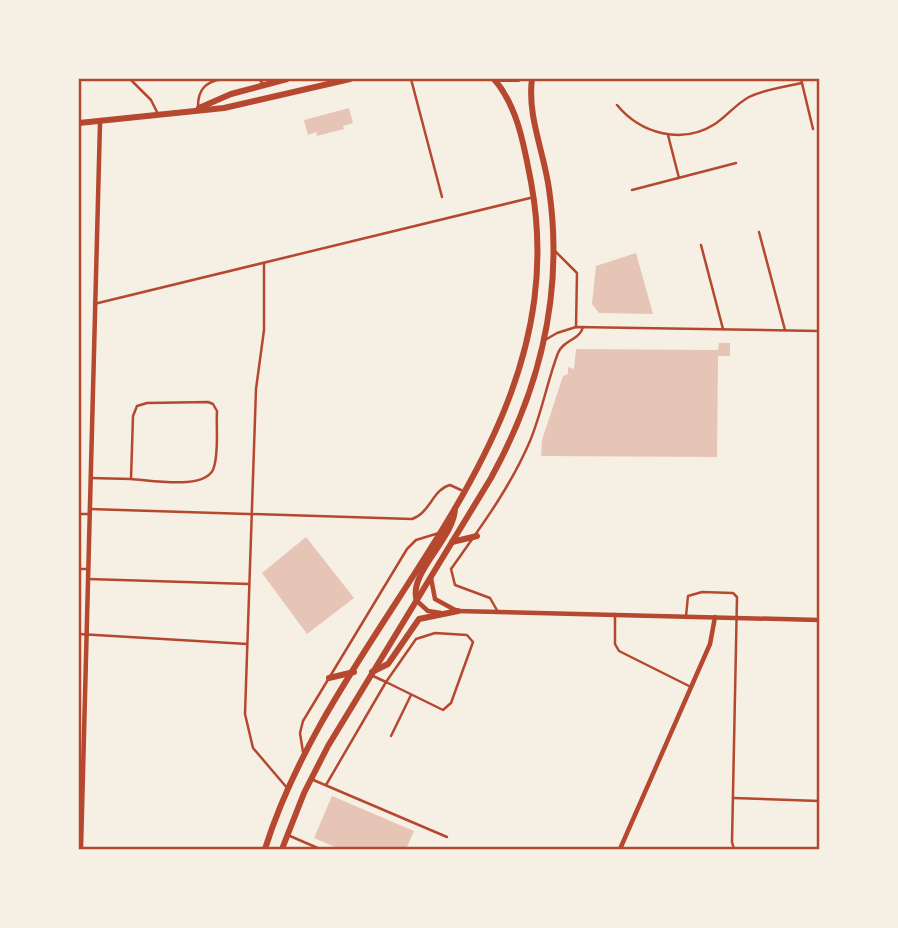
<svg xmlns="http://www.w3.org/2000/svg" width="898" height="928" viewBox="0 0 898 928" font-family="'Asap Condensed',sans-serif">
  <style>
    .building { fill: #e6c5b7 }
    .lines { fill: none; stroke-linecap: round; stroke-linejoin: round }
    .service { stroke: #b5482f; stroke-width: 2.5 }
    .minor { stroke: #b5482f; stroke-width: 4.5 }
    .tertiary { stroke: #b5482f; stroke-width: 6 }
    .neatline { fill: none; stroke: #b5482f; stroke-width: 2.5 }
  </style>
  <rect width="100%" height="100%" fill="#f6efe4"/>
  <g class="building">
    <path d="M349,108L353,123L343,126L344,129L317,136L316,132L308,135L304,120Z"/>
    <path d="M636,253L653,314L599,313L592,304L596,266Z"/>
    <path d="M719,343H730V356H718L717,457L541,456L542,440L563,376L568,374V367L574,369L576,349L718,350Z"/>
    <path d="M306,537L354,598L307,634L262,573Z"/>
    <path d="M332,796L414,831L406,849H340L314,838Z"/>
  </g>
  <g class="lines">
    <g class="service">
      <path d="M130,79L151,100L158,114"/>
      <path d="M259,79L264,85"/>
      <path d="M411,79L442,197"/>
      <path d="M801,79L813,129"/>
      <path d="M617,105C641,134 682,145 715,124C727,116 736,104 749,97C765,89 785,87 802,83"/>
      <path d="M198,106C198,89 206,82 222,79"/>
      <path d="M668,135L679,178"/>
      <path d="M632,190L736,163"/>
      <path d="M759,232L785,330"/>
      <path d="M701,245L723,329"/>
      <path d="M554,250L577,273L576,327"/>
      <path d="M264,263V330L256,389L245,714L253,748L288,789"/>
      <path d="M94,304L530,198"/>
      <path d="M545,340L557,333L576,327L819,331"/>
      <path d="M208,402L213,404L217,411C216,429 219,450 214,467C208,491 151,480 131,479L133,416L137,406L147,403Z"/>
      <path d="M90,478L131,479"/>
      <path d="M89,509L412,519C430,513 433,489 450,485L461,490"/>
      <path d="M79,514H89"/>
      <path d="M79,569H88"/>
      <path d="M88,579L249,584"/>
      <path d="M498,612L490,598L455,585L451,569C480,528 510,488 530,441C542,412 547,382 558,353C563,340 580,340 583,327"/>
      <path d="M615,614V644L619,651L691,687"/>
      <path d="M686,616L688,596L702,592L733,593L737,597L732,842L734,849"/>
      <path d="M435,633L467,635L473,642L451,703L443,710L386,682L416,639Z"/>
      <path d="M79,634L247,644"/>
      <path d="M391,736L411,695"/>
      <path d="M303,752L300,733L303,721L407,549L416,540L439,533"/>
      <path d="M311,779L447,837"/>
      <path d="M326,785L386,682L373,676"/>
      <path d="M733,798L819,801"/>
      <path d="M290,836L320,849"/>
    </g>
    <g class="minor">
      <path d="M431,578L435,599L457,611"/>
      <path d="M417,601L428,611L441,613"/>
      <path d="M456,611L819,620"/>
      <path d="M81,849L100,123"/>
      <path d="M620,849L710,644L715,617"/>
    </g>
    <g class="tertiary">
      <path d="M495,79H518"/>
      <path d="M199,108L231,94L287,79"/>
      <path d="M79,123L224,108L350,79"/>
      <path d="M452,542L477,536"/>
      <path d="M417,601C407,574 454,539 455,509"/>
      <path d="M372,672L388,664L419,619L458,611"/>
      <path d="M329,678L354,672"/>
      <path d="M265,849C337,618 580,446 531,182C524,146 518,107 494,79"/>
      <path d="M282,849L304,793L328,746L491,478C540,389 564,291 549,189C544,152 527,116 532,79"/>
    </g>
  </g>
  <rect width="898" height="928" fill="none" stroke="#f6efe4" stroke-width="161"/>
  <rect x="80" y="80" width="738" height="768" class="neatline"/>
</svg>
